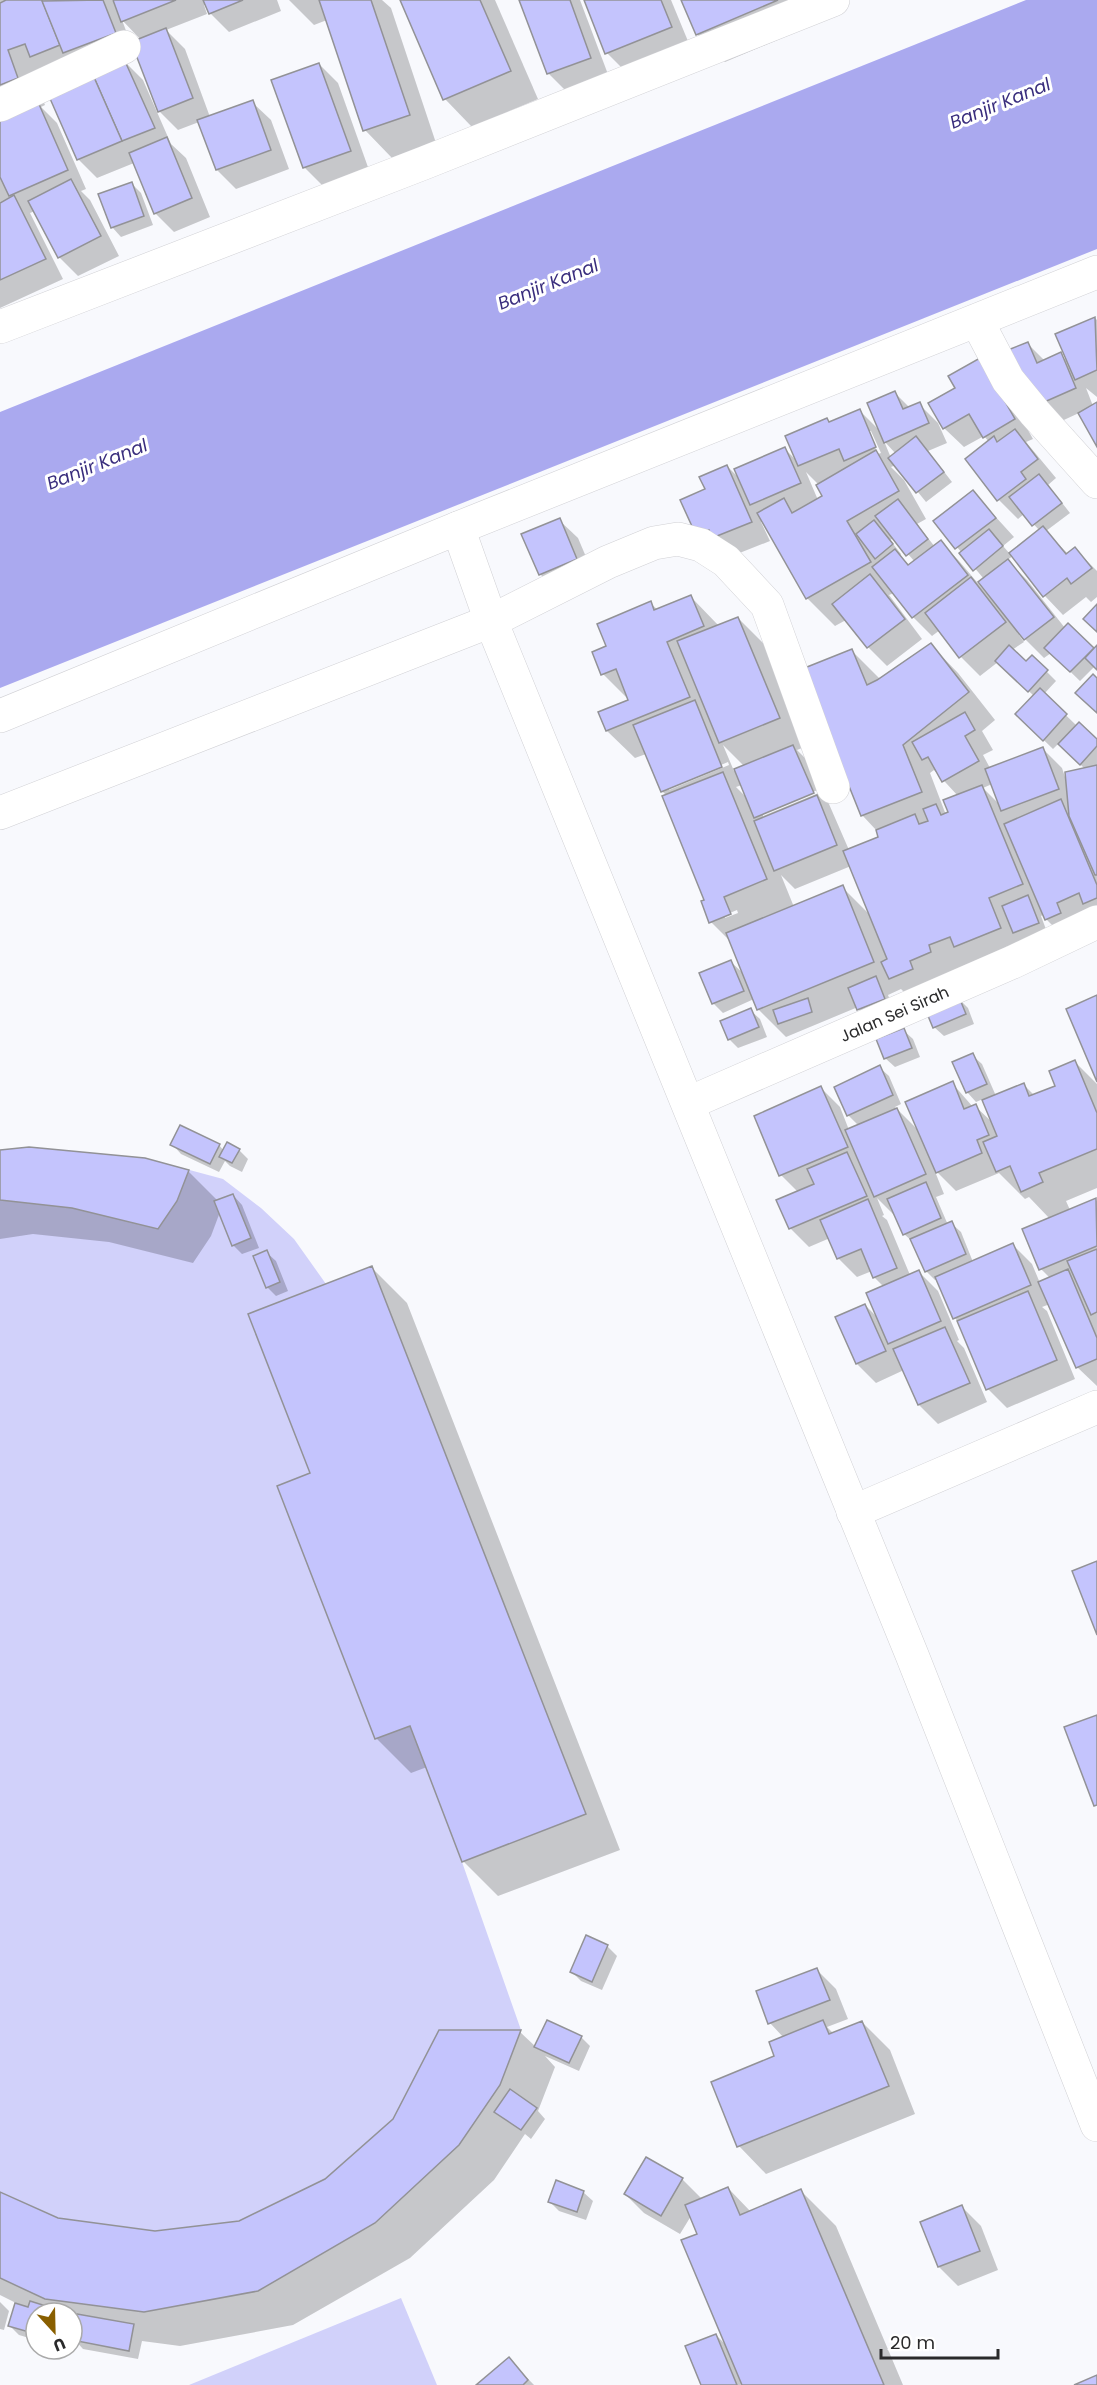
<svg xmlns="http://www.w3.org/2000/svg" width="1097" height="2385" viewBox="0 0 1097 2385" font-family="Poppins,sans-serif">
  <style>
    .green { fill: #d1d1fa }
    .water { fill: #aaa9ef }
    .shadow { fill: #0003; fill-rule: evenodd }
    .building { fill: #c4c4fd; stroke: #929296; stroke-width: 1.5 }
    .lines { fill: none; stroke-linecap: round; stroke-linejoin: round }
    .street-casing { stroke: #d1d1d5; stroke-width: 34 }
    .street { stroke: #fff; stroke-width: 33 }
    .labels { text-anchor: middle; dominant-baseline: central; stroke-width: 6; stroke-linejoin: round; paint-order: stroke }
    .street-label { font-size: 16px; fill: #2a2a2b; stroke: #fff }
    .water-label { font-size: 18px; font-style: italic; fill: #392d7d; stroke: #fff }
  </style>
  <rect width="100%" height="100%" fill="#f8f9fd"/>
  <g class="green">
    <path d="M29,1147L145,1158L223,1179L261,1208L294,1239L326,1284L372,1266L586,1814L462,1862L521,2030L500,2085L459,2145L375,2223L144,2312L45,2299L0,2278V1150Z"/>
    <path d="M401,2298L437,2385H189Z"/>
  </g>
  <path class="water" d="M1026,0H1097V249L0,688V412Z"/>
  <g class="shadow">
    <path d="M0,0H112L116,4L114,0H277L281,11L229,32L210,13L207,4L204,5L207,14L166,30L185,49L210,117L252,102L271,120L289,169L236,189L217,170L199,122L178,130L157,109L136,51L34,78L45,105L41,107L57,123L86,189L81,191L90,200L119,256L78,276L59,257L35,211L30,213L63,279L0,308ZM122,20L141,40L131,44Z"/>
    <path d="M289,0H382L391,8L436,143L392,158L365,130L327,20L314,25Z"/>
    <path d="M402,0H495L538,99L472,127L445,99Z"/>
    <path d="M521,0H580L609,77L567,92L548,73Z"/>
    <path d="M585,0H671L690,46L626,72L607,53Z"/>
    <path d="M683,0H827L834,16L725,62L697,34Z"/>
    <path d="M124,61L143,80L171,144L186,158L210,217L174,232L155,213L134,163L97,178L78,159L50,95Z"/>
    <path d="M319,64L338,83L369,170L323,186L304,167Z"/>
    <path d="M132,184L141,193L153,225L121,237L112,227Z"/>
    <path d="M1095,318L1097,320V397L1086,388L1093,406L1097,404V444L1079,413L1053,425L1028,344L1045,361L1060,354L1069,363Z"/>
    <path d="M999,378L1033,439L1026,442L1056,478L1048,485L1070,513L1046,531L1068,554L1075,549L1097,571V597L1091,602L1086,597L1063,615L1045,596L1013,556L1007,560L1027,580L1065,628L1068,625L1094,650L1097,647V668L1095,666L1080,681L1051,653L1044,658L1020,634L1019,635L1024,642L1012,650L1026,663L1032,657L1056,681L1044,694L1077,726L1097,741V915L1065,938L1046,919L1044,914L1041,916L1047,932L918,1006L901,989L888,995L893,1009L868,1019L858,1007L786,1037L758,1009L754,999L723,1013L713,1003L701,973L731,962L745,975L732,943L711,922L706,901L667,796L662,791L646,754L635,758L607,731L600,713L630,701L603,674L608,647L650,603L658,610L691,597L718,625L738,618L766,646L807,746L797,750L812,765L849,850L880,838L877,831L862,815L852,651L881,680L931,645L958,673L995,720L982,731L993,750L983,755L990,768L1043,749L1062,768L1066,780L1085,769L1059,743L1053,749L1017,714L1034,696L998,662L980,676L961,657L940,630L932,636L913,617L894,593L889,595L922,639L887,666L868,647L846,620L835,626L807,598L763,521L761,522L770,541L732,556L697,534L707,490L727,466L740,479L785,449L797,461L830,423L860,411L880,431L894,392L910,408L919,404L938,423L947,443L928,451L952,482L926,502L896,465L891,467L904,480L926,519L917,524L935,547L941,542L959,561L993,601L995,600L984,579L935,521L973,492L1014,537L1003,546L1010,554L1040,531L1024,514L1018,519L999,500L967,459L989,442L984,436L964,447L945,429L930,403ZM868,431H871L881,453L878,454ZM884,441L896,454L891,458ZM806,472L819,485L824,497L818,500ZM894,538L915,562L910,566L900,556L901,554L890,540ZM723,745L745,767L734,771ZM728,762L729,765L669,790V787ZM934,770L958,796L946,815L930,773ZM992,784L1000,805L983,788ZM742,785L747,798L736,787ZM820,789L821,792L763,816V813ZM851,866L871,916L842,887L794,907L781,875L795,889ZM737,910L738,913L725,918V915Z"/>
    <path d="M559,520L578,538L595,578L559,593L540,574Z"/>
    <path d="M959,999L968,1008L974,1024L944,1036L934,1027Z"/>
    <path d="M750,1010L760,1019L767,1037L738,1048L729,1039Z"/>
    <path d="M903,1030L913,1039L920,1057L895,1067L885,1058Z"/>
    <path d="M972,1055L982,1064L996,1096L1024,1085L1035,1096L1057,1087L1075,1062L1097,1084V1188L1066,1201L1070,1210L1095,1200L1097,1201V1386L1077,1367L1050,1304L1042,1307L1047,1311L1075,1379L1007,1408L988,1389L959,1323L955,1318L938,1279L935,1280L926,1271L914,1243L904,1234L894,1215L877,1198L884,1215L882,1216L887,1220L910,1275L919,1272L938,1291L959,1340L957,1341L964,1348L987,1402L938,1424L919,1405L904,1370L876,1383L857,1364L865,1305L880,1320L884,1287L874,1277L872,1271L857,1277L838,1258L830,1238L809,1247L790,1228L798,1192L781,1175L821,1088L840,1107L849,1130L859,1126L848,1115L879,1067L889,1076L901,1104L895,1107L920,1132L952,1083L973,1107L975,1106L993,1123L983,1099L976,1102L967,1092ZM934,1169L956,1191L999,1173L1025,1199L1029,1197L1050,1219L1041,1269L1050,1278L1040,1283L1032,1264L1013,1245L973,1262L961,1232L951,1223L948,1225L936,1197L944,1194Z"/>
    <path d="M172,1144L219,1145L224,1151L239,1150L248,1159L242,1172L230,1166L225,1161L219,1172L181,1154Z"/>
    <path d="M0,1152L188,1171L218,1201L233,1195L242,1205L259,1248L242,1254L233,1245L220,1212L211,1236L193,1263L109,1242L33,1234L0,1239Z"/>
    <path d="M266,1252L276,1261L288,1291L276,1296L267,1287Z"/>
    <path d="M372,1268L407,1303L620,1850L498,1896L463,1861L427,1767L411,1773L376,1738L312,1474Z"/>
    <path d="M587,1937L607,1946L617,1956L602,1990L581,1981L572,1972Z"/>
    <path d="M817,1970L836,1989L848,2019L827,2027L834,2034L862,2022L890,2050L915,2114L766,2174L739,2146L784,2038L770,2023Z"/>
    <path d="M440,2032H520L536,2047L581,2037L590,2046L579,2071L545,2056L555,2067L538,2111L545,2119L531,2139L525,2134L494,2180L410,2258L293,2325L180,2346L142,2341L138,2359L83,2349L74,2339L76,2331L72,2329V2313H36V2340L19,2335L10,2326L16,2303L0,2295V2194L58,2219L155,2233L239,2222L325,2180L394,2120Z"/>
    <path d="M682,2179L702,2199L728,2188L751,2212L801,2191L836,2226L903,2385H703L716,2335L727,2346L699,2234L691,2216L680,2234L644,2213L625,2194Z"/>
    <path d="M583,2192L593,2201L586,2220L559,2211L550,2202Z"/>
    <path d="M962,2207L981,2226L998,2270L958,2286L939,2267L922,2223Z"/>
    <path d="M0,2302L9,2311L4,2330L0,2329Z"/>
    <path d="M509,2359L534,2385H478Z"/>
  </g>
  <g class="building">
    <path d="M6,0H42L60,45L30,57L25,44L8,50L18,78L0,85V3Z"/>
    <path d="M103,0L116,33L63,53L42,1Z"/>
    <path d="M113,0H176L121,22Z"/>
    <path d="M203,0H243L209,14Z"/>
    <path d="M319,0H371L410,115L363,131Z"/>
    <path d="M400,0H480L511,71L443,100Z"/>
    <path d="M519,0H570L591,58L547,74Z"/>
    <path d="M584,0H661L672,27L605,54Z"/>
    <path d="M681,0H778L696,35Z"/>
    <path d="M166,28L193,98L158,112L131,42Z"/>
    <path d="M124,59L155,128L122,141L93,75Z"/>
    <path d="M319,63L351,151L303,168L271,80Z"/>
    <path d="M93,75L122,141L77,160L48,94Z"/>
    <path d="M253,100L271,150L216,170L197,120Z"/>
    <path d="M38,102L68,170L9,196L0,177V119Z"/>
    <path d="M167,137L192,198L154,214L129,153Z"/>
    <path d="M71,179L101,236L58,258L28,201Z"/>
    <path d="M132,182L144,216L111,228L98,194Z"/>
    <path d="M14,195L46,259L0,280V203Z"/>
    <path d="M1095,317L1097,370L1075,380L1055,334Z"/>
    <path d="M1028,342L1037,363L1061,352L1076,388L1033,407L1008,350Z"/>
    <path d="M980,358L1015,419L983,438L969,414L943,429L928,403L955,388L948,376Z"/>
    <path d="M895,391L903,409L920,402L929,423L884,443L867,403Z"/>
    <path d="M1097,402V447L1078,413Z"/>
    <path d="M860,409L876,447L844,461L839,449L798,466L785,436L827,418L829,422Z"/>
    <path d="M1015,429L1038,459L1021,472L1026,479L997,501L965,459L994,436L997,442Z"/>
    <path d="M916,436L944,472L916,493L888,458Z"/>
    <path d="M785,447L801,483L750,505L734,469Z"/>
    <path d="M876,450L899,491L847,521L871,562L806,599L757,513L784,498L792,513L822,496L816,485Z"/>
    <path d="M727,465L752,522L712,538L709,530L696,535L680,500L705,489L699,477Z"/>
    <path d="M1039,474L1062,503L1032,526L1009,497Z"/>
    <path d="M973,490L996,518L955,549L933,521Z"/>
    <path d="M898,499L928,539L906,556L875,516Z"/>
    <path d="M560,518L577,559L539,575L521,534Z"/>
    <path d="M874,520L893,544L875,559L856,534Z"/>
    <path d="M1043,526L1066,554L1075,547L1092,568L1071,584L1067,578L1043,597L1009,553Z"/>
    <path d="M989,529L1003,546L973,571L959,553Z"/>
    <path d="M941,540L968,575L912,618L872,567L895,549L908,565Z"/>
    <path d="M1008,559L1054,617L1024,640L978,582Z"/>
    <path d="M870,574L905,619L867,648L832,604Z"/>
    <path d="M971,577L1006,622L959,658L925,613Z"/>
    <path d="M691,595L704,626L667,642L690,697L606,731L598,712L628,700L616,669L601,675L592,652L606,646L597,624L651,601L654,610Z"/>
    <path d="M1097,604V632L1083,619Z"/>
    <path d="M738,617L780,718L719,743L677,641Z"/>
    <path d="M1068,623L1094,648L1070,672L1044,648Z"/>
    <path d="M931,643L969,692L903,745L922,792L861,816L802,669L852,649L867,685L877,680Z"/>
    <path d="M1009,645L1026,661L1032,655L1048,670L1028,692L995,661Z"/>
    <path d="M1097,645V670L1085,658Z"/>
    <path d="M1093,674L1097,678V713L1075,693Z"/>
    <path d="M1040,688L1067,714L1043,741L1015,714Z"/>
    <path d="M695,700L722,767L661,792L633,725Z"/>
    <path d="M965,712L975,730L965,736L979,761L942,782L928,757L922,760L912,742Z"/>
    <path d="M1079,722L1097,739V746L1080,765L1058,744Z"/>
    <path d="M793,745L814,793L754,818L734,769Z"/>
    <path d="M1043,747L1059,789L1001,811L985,769Z"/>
    <path d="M1097,765V875H1095L1069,816L1065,772Z"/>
    <path d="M723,772L767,879L724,897L731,914L709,923L701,901L704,900L662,796Z"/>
    <path d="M982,785L1023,884L989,898L1001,928L954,947L950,937L929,945L931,952L910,961L913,969L889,979L881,962L887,959L843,851L878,837L876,830L915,814L919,824L928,821L923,809L936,804L941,815L948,812L943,800Z"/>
    <path d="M817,795L837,845L774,871L754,821Z"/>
    <path d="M1061,799L1097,885V898L1083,904L1079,893L1057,903L1061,913L1045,920L1004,824Z"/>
    <path d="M843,885L874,962L757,1010L726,933Z"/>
    <path d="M1028,895L1039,923L1013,933L1002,906Z"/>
    <path d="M731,960L744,991L712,1004L699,973Z"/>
    <path d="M876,976L885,999L857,1010L848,988Z"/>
    <path d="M1097,995V1082L1066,1009Z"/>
    <path d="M959,997L966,1014L933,1028L926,1011Z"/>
    <path d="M808,998L812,1012L778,1024L773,1010Z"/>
    <path d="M751,1008L759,1027L728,1040L720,1021Z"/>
    <path d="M904,1028L912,1048L884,1059L876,1039Z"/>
    <path d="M973,1053L987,1084L966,1093L952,1062Z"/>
    <path d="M1075,1060L1097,1113V1149L1039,1173L1043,1182L1021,1192L1010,1166L996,1172L983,1142L997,1136L982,1100L1024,1083L1029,1096L1055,1086L1049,1071Z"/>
    <path d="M880,1065L893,1095L847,1116L834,1087Z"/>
    <path d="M953,1081L964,1109L976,1104L989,1135L977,1140L982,1153L936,1173L905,1102Z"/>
    <path d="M821,1086L848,1147L779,1176L754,1116Z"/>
    <path d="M897,1108L926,1174L874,1197L845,1130Z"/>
    <path d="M180,1125L220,1144L210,1164L170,1145Z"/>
    <path d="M227,1142L240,1149L232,1163L219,1157Z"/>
    <path d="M29,1147L145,1158L189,1170L177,1201L158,1229L72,1208L0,1200V1150Z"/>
    <path d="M847,1152L867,1196L789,1229L776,1200L814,1184L807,1169Z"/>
    <path d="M926,1182L941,1218L903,1235L887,1199Z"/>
    <path d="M233,1194L251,1238L232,1246L214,1201Z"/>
    <path d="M1096,1198L1097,1246L1039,1270L1022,1229Z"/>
    <path d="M868,1199L897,1268L873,1278L861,1249L837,1259L820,1220Z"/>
    <path d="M952,1221L966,1254L925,1272L910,1239Z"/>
    <path d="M1013,1243L1031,1285L953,1319L935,1277Z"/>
    <path d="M1097,1249V1312L1091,1315L1067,1261Z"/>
    <path d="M267,1250L280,1282L266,1288L253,1256Z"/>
    <path d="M372,1266L586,1814L462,1862L410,1726L375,1739L277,1486L310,1473L248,1314Z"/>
    <path d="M1068,1269L1097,1338V1359L1076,1368L1038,1282Z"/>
    <path d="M919,1270L941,1321L888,1344L866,1293Z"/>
    <path d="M1028,1291L1057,1360L986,1390L957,1321Z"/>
    <path d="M865,1304L886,1351L856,1364L835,1317Z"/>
    <path d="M945,1327L970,1383L918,1405L893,1349Z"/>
    <path d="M1097,1561V1635L1072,1571Z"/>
    <path d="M1097,1715V1805L1094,1806L1064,1727Z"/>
    <path d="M586,1935L608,1945L592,1982L570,1972Z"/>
    <path d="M817,1968L830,2000L768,2024L756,1991Z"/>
    <path d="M547,2020L582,2036L569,2063L534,2047Z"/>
    <path d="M823,2020L829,2034L862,2021L889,2086L737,2147L711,2082L774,2056L769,2042Z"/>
    <path d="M439,2030H521L500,2085L459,2145L375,2223L258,2291L144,2312L45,2299L0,2278V2192L58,2218L155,2231L239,2221L325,2179L393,2119Z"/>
    <path d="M510,2089L537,2108L521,2130L494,2112Z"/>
    <path d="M646,2157L683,2178L661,2216L624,2194Z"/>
    <path d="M556,2180L584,2191L577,2212L548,2202Z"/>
    <path d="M728,2187L740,2215L801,2189L884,2385H742L681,2240L697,2234L685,2205Z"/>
    <path d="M962,2205L980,2251L938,2267L920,2222Z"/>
    <path d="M30,2301L46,2306L44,2313H36V2334L8,2326L15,2303L28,2307Z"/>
    <path d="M77,2314L134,2324L129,2351L72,2340Z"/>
    <path d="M716,2334L737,2385H701L685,2346Z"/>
    <path d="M509,2357L528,2380L523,2385H476Z"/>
    <path d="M1097,2375V2385H1074Z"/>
  </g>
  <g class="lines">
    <defs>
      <g id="street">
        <path d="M0,105L124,47"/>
        <path d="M977,321L1008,380L1035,413L1097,482"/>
        <path d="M0,327L424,163L833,0"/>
        <path d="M458,528L491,621L912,1655L1097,2125"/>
        <path d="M0,716L458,528L1097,272"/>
        <path d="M0,813L491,621L608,562L654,543L678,539L701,545L726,561L767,605L833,787"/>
        <path id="s1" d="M689,1103L1013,962L1097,922"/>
        <path d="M853,1512L1097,1407"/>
      </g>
    </defs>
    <use href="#street" class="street-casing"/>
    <use href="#street" class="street"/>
  </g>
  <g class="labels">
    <g class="street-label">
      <text stroke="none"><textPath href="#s1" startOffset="224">Jalan Sei Sirah</textPath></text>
    </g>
    <g class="water-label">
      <text transform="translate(1000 103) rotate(-22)">Banjir Kanal</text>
      <text transform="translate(548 284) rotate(-22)">Banjir Kanal</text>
      <text transform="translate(97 464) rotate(-22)">Banjir Kanal</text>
    </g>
  </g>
  <g transform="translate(54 2331) rotate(158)"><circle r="28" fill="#ffffff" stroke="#aaaaaa" stroke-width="1.5"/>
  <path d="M0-4.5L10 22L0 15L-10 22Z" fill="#895f00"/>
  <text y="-9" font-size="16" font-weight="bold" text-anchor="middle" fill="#2a2a2b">U</text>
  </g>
  <path d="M881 2349v9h117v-9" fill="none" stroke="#2a2a2b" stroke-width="3"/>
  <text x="890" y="2349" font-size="18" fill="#2a2a2b" stroke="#ffffff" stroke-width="4.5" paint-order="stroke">20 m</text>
</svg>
